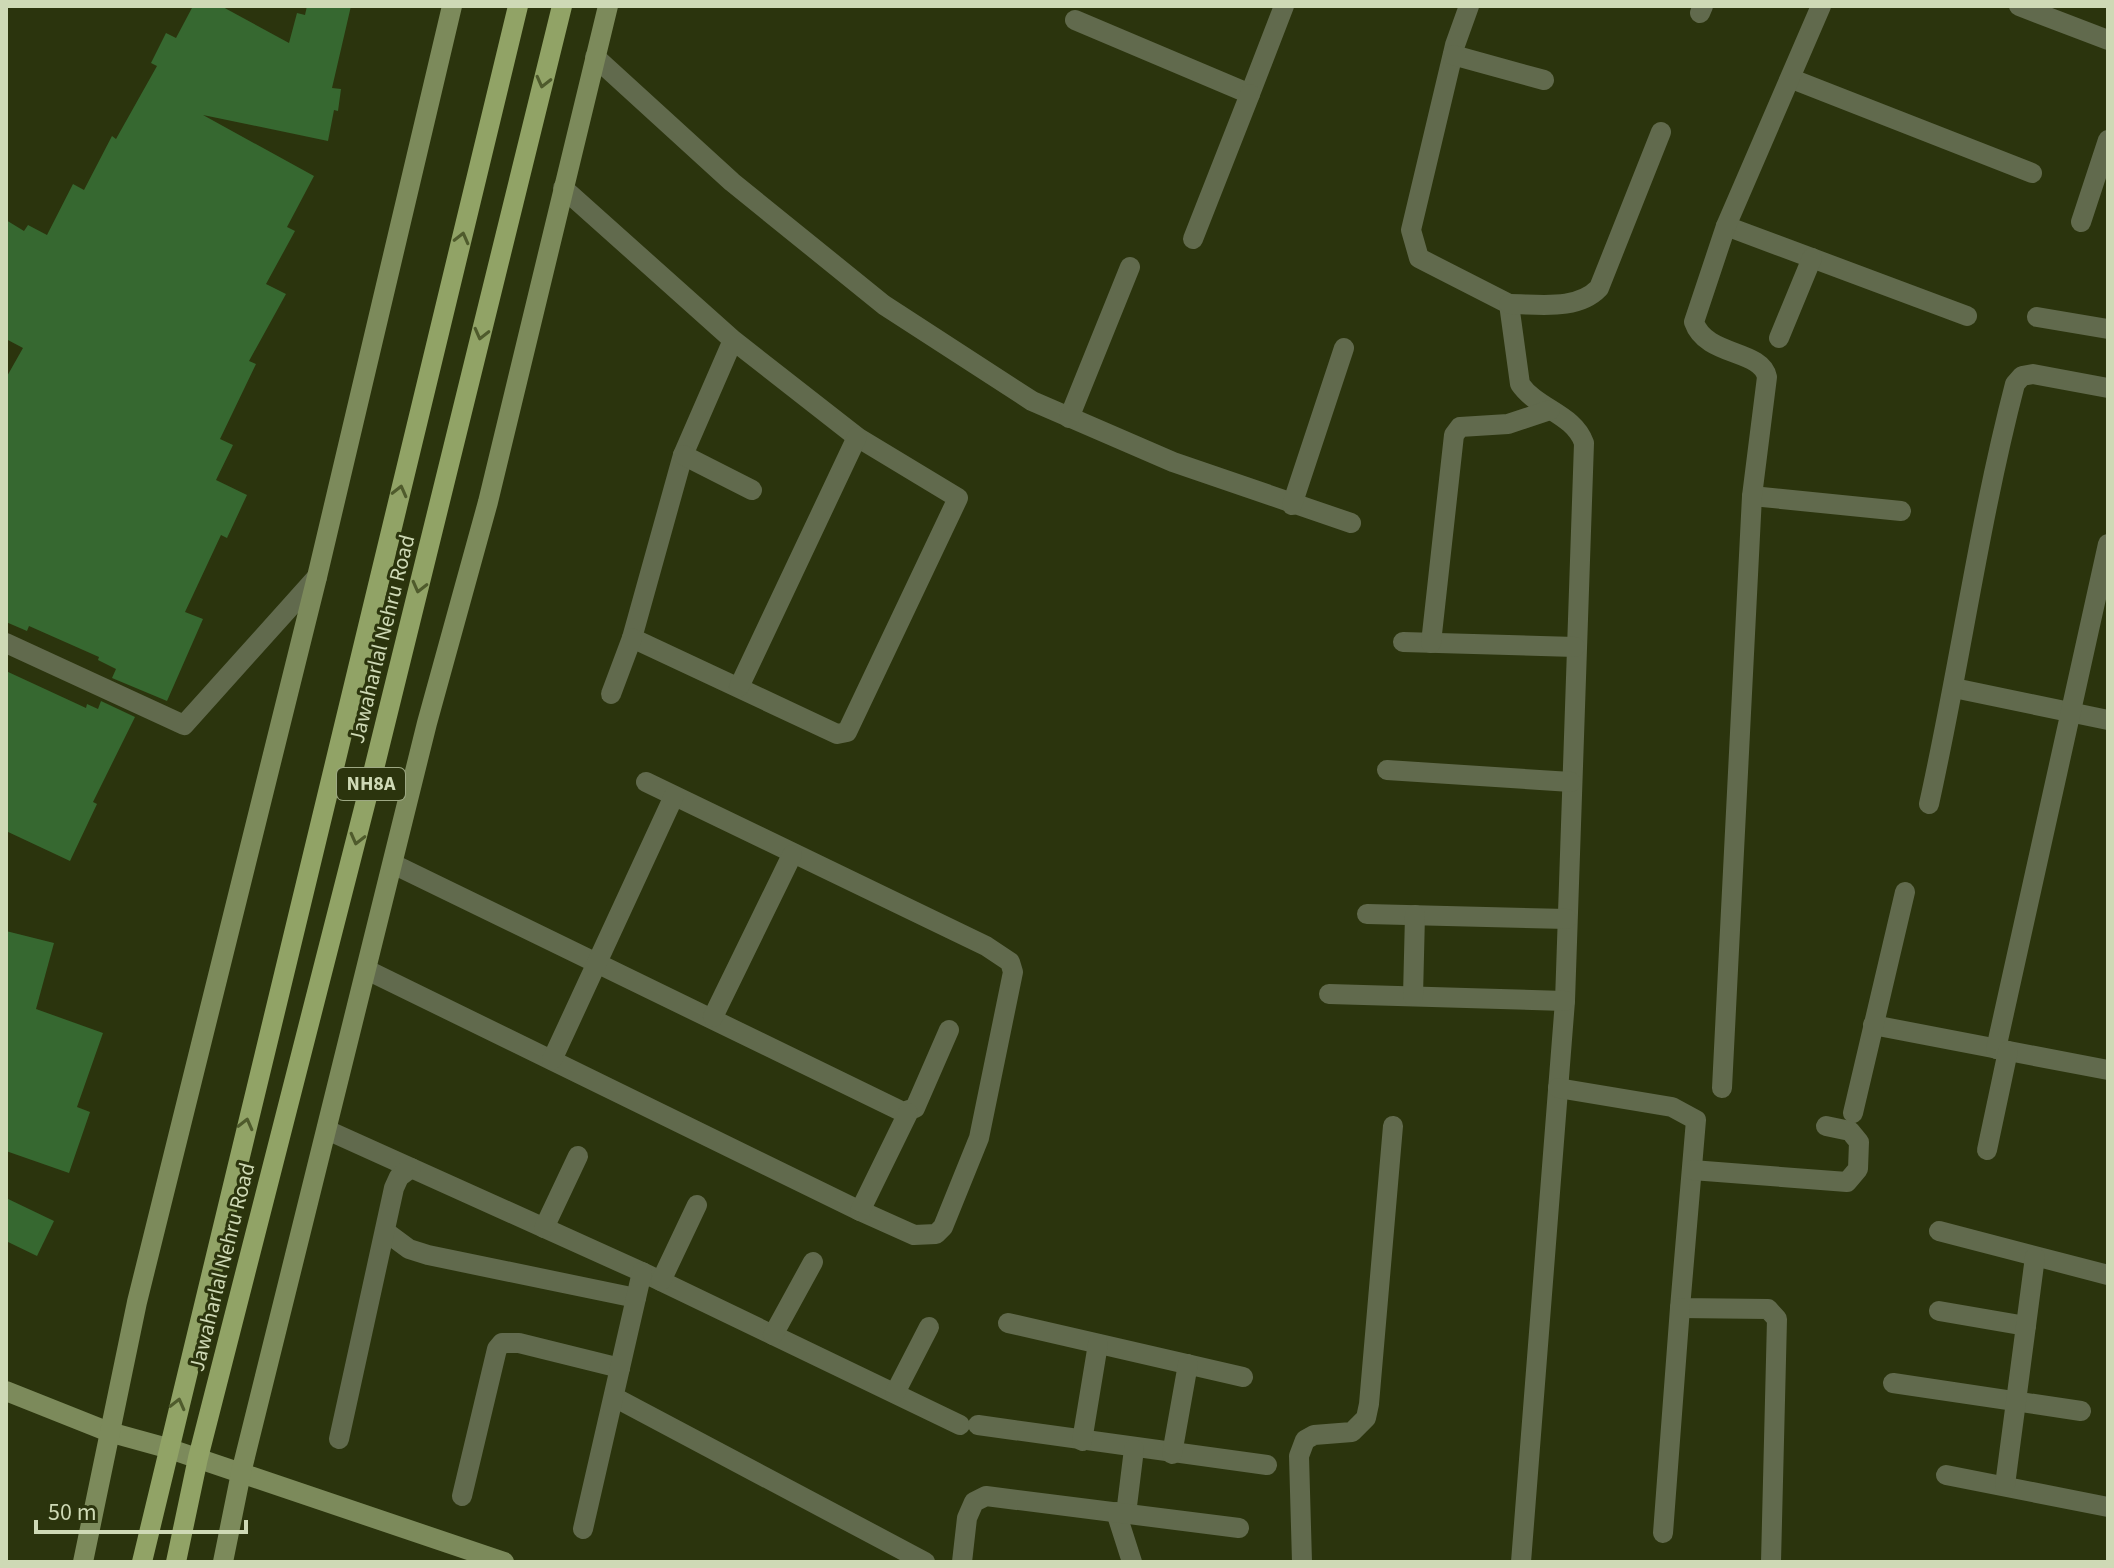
<svg xmlns="http://www.w3.org/2000/svg" width="2114" height="1568" viewBox="0 0 2114 1568" font-family="'Source Sans 3',sans-serif">
  <style>
    .building { fill: #366830 }
    .lines { fill: none; stroke-linecap: round; stroke-linejoin: round }
    .street { stroke: #616a4d; stroke-width: 20 }
    .secondary { stroke: #7c8a5b; stroke-width: 20 }
    .primary { stroke: #91a366; stroke-width: 20 }
    .oneway { stroke: #4f5b2c }
    .labels { text-anchor: middle; dominant-baseline: central; stroke-width: 6; stroke-linejoin: round; paint-order: stroke }
    .shield { fill: #2b340d; stroke: #9da883; stroke-width: 2 }
    .shield-label { font-size: 20px; font-weight: bold; fill: #ced9b5 }
    .street-label { font-size: 22px; fill: #ced9b5; stroke: #2b340d }
  </style>
  <rect width="100%" height="100%" fill="#2b340d"/>
  <g class="building">
    <path d="M193,6H221L289,43L297,13L305,15L307,6H351L332,88L341,89L338,111L334,110L328,141L203,115L314,176L287,227L295,231L266,284L286,294L249,361L256,364L220,439L233,445L216,480L247,495L227,538L221,535L185,612L203,619L167,701L112,678L116,669L98,660L99,657L29,626L27,631L6,622V378L23,348L6,339V220L24,231L28,225L47,235L73,184L84,190L112,136L116,139L157,66L151,63L166,33L176,38Z"/>
    <path d="M6,671L86,708L87,704L98,709L101,701L135,717L93,802L97,804L70,861L6,831Z"/>
    <path d="M6,931L54,943L36,1009L103,1033L77,1107L90,1112L69,1173L6,1151Z"/>
    <path d="M6,1198L54,1221L37,1256L6,1241Z"/>
  </g>
  <g class="lines">
    <g class="street">
      <path d="M1469,6L1455,45L1411,230L1419,258L1509,304L1520,384C1537,409 1574,414 1584,443L1565,1001L1521,1562"/>
      <path d="M2019,6L2108,40"/>
      <path d="M1700,13L1703,6"/>
      <path d="M1075,20L1250,94L1284,6"/>
      <path d="M1453,55L1544,80"/>
      <path d="M595,57L732,182L884,305L1032,401L1173,462L1351,523"/>
      <path d="M1792,79L2032,173"/>
      <path d="M563,188L733,340L683,455L632,638L837,734L847,732L958,498L857,437L733,340"/>
      <path d="M2081,222L2108,140"/>
      <path d="M1726,226L1967,316"/>
      <path d="M1193,239L1250,94"/>
      <path d="M1509,304C1539,304 1577,311 1599,288L1661,132"/>
      <path d="M2037,317L2108,329"/>
      <path d="M1779,338L1812,258"/>
      <path d="M1069,418L1130,267"/>
      <path d="M683,455L752,490"/>
      <path d="M1752,496L1901,511"/>
      <path d="M1292,505L1344,348"/>
      <path d="M1403,642L1575,647"/>
      <path d="M6,643L184,725L317,577"/>
      <path d="M1431,643L1454,435L1460,427L1508,424L1550,410"/>
      <path d="M739,687L857,437"/>
      <path d="M1954,688L2108,720"/>
      <path d="M611,694L632,638"/>
      <path d="M1387,770L1571,782"/>
      <path d="M1929,804C1960,665 1979,522 2015,384L2022,376L2033,374L2108,388"/>
      <path d="M395,865L903,1112L915,1108L949,1030"/>
      <path d="M1367,914L1567,919"/>
      <path d="M367,970L856,1209L914,1235L936,1234L943,1227L979,1138L1013,972L1010,962L986,946L646,782"/>
      <path d="M1329,994L1565,1001"/>
      <path d="M1413,996L1415,915"/>
      <path d="M713,1017L792,855"/>
      <path d="M1873,1025L2108,1070"/>
      <path d="M1996,1049L2108,544"/>
      <path d="M552,1060L674,796"/>
      <path d="M1558,1088L1672,1107L1696,1120L1680,1308L1768,1309L1777,1319L1771,1562"/>
      <path d="M1722,1088L1752,496L1767,377C1761,349 1706,357 1694,322L1726,226L1821,6"/>
      <path d="M1853,1113L1905,892"/>
      <path d="M327,1130L642,1272L960,1425"/>
      <path d="M1987,1150L2008,1051"/>
      <path d="M1692,1170L1847,1182L1858,1169L1859,1142L1850,1131L1826,1126"/>
      <path d="M860,1211L908,1113"/>
      <path d="M544,1228L578,1156"/>
      <path d="M1939,1231L2108,1275"/>
      <path d="M386,1232L409,1249L428,1255L636,1298"/>
      <path d="M661,1281L697,1205"/>
      <path d="M1939,1311L2026,1326"/>
      <path d="M1008,1323L1243,1377"/>
      <path d="M773,1335L813,1262"/>
      <path d="M1893,1383L2081,1411"/>
      <path d="M895,1393L929,1327"/>
      <path d="M614,1397L925,1562"/>
      <path d="M978,1425L1267,1465"/>
      <path d="M339,1439L394,1188L399,1177L411,1168"/>
      <path d="M1082,1441L1098,1344"/>
      <path d="M1172,1454L1188,1364"/>
      <path d="M1946,1475L2108,1507"/>
      <path d="M2005,1485L2035,1257"/>
      <path d="M462,1496L497,1349L502,1343H519L620,1368"/>
      <path d="M1116,1512L1132,1562"/>
      <path d="M1126,1514L1134,1449"/>
      <path d="M583,1529L642,1272"/>
      <path d="M1663,1533L1680,1308"/>
      <path d="M962,1562L967,1518L974,1502L986,1496L1239,1528"/>
      <path d="M1302,1562L1299,1456L1305,1440L1314,1435L1352,1432L1366,1418L1369,1404L1393,1126"/>
    </g>
    <g class="secondary">
      <path d="M6,1391L109,1432L167,1448L504,1562"/>
      <path d="M83,1562L137,1302L317,577L452,6"/>
      <path d="M223,1562L241,1473L427,723L488,502L608,6"/>
    </g>
    <g class="primary">
      <path d="M142,1562L518,6"/>
      <path d="M176,1562L198,1458L371,781L562,6"/>
    </g>
  </g>
  <defs><path id="oneway-chevron" d="M-2-3.5L2.5 0L-2 3.5" fill="none" stroke-width="1.6" stroke-linecap="round" stroke-linejoin="round" transform="scale(2)"/></defs>
  <g class="oneway">
    <use href="#oneway-chevron" transform="translate(543 82) rotate(104)"/>
    <use href="#oneway-chevron" transform="translate(462 238) rotate(-76)"/>
    <use href="#oneway-chevron" transform="translate(481 334) rotate(104)"/>
    <use href="#oneway-chevron" transform="translate(400 491) rotate(-76)"/>
    <use href="#oneway-chevron" transform="translate(419 587) rotate(104)"/>
    <use href="#oneway-chevron" transform="translate(357 839) rotate(104)"/>
    <use href="#oneway-chevron" transform="translate(246 1124) rotate(-76)"/>
    <use href="#oneway-chevron" transform="translate(178 1404) rotate(-76)"/>
  </g>
  <g class="labels">
    <rect class="shield" x="337" y="768" width="68" height="32" rx="6"/>
    <g class="shield-label">
      <text x="371" y="784">NH8A</text>
    </g>
    <g class="street-label">
      <text transform="translate(382 639) rotate(-76)">Jawaharlal Nehru Road</text>
      <text transform="translate(222 1267) rotate(-76)">Jawaharlal Nehru Road</text>
    </g>
  </g>
  <rect width="2114" height="1568" fill="none" stroke="#ced9b5" stroke-width="16"/>
  <path d="M36 1520v12h210v-12" fill="none" stroke="#ced9b5" stroke-width="4"/>
  <text x="48" y="1520" font-size="24" fill="#ced9b5" stroke="#2b340d" stroke-width="6" paint-order="stroke">50 m</text>
</svg>
